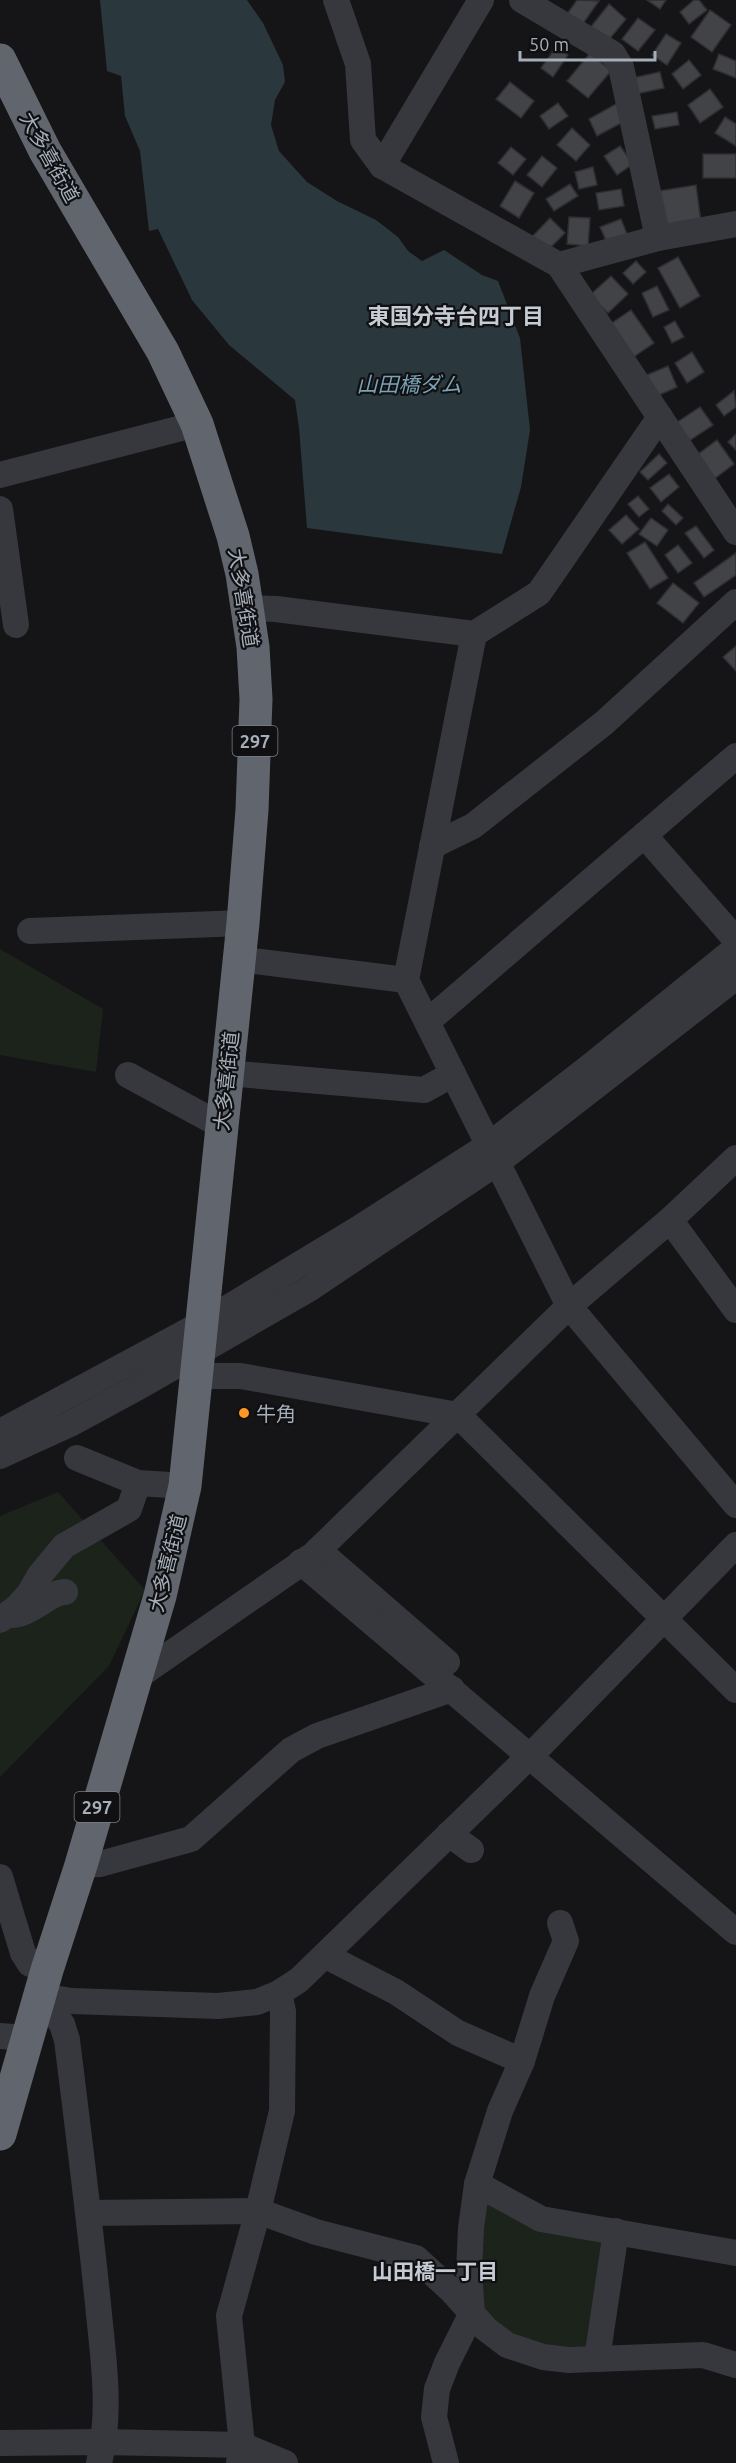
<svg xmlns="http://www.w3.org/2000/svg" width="736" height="2463" viewBox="0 0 736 2463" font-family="Ubuntu,'Noto Sans JP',sans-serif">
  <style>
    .green { fill: #1b231b }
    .water { fill: #2a373c }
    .building { fill: #414347; stroke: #2f2f33; stroke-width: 1.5 }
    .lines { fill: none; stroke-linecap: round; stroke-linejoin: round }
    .minor { stroke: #36383d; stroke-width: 26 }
    .highway { stroke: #61666e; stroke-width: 33 }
    .poi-dot { fill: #ff9725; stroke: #101012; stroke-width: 2 }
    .labels { text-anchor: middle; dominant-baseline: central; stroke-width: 4.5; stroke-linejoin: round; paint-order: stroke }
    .shield { fill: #101012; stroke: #787f87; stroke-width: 1.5 }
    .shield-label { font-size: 18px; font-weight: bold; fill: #a5aeb9 }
    .street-label { font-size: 20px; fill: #a5aeb9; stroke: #101012 }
    .poi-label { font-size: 20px; fill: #a5aeb9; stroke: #101012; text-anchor: start }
    .water-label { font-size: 21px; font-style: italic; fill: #79a3b7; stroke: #101012 }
    .neighbourhood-label { font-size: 21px; font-weight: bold; fill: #c7ccd4; stroke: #101012 }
    .quarter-label { font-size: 22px; font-weight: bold; fill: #c7ccd4; stroke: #101012 }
  </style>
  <rect width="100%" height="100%" fill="#151517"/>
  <g class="green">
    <path d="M0,949L103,1009L96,1072L0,1055Z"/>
    <path d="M58,1492L145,1590L109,1666L0,1777V1516Z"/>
    <path d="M483,2204H493L605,2240L592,2341L585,2348C538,2344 515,2346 479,2310Z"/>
  </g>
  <path class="water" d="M100,0H247L263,23L283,65L285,82L275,100L271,125L279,151L307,182L337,201L376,220L398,237L408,251L422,261L444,250L482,275L498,281L520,338L530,430L521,487L502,554L307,528L299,428L295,400L229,345L192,300L158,229L149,231L140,151L125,116L121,76L107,71Z"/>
  <g class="building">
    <path d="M577,0L599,1L582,25L567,14Z"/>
    <path d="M647,0H666L660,9Z"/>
    <path d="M694,0H699L707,10L689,24L680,12Z"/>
    <path d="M609,4L626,19L607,42L590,28Z"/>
    <path d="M710,10L731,25L712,52L691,37Z"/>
    <path d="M638,18L655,30L638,51L622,39Z"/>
    <path d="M666,34L681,43L667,65L652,55Z"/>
    <path d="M556,47L568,55L553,77L541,68Z"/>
    <path d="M590,53L611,71L588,98L567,81Z"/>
    <path d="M719,54L736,61V78L713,69Z"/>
    <path d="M689,60L701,75L683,89L672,74Z"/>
    <path d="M660,72L664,88L636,94L632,78Z"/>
    <path d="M510,82L534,101L521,118L496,99Z"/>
    <path d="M710,89L723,107L700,123L688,105Z"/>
    <path d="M558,103L568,116L549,129L540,116Z"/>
    <path d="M616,104L625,121L597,136L589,119Z"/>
    <path d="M677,112L679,125L655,129L652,116Z"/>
    <path d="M725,117L736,124V146L715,133Z"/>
    <path d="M572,128L590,145L576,161L557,145Z"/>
    <path d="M620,146L633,164L617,175L604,156Z"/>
    <path d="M511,147L526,159L513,175L498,163Z"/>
    <rect x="703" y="154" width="33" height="24"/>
    <path d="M542,156L557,168L542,187L527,175Z"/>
    <path d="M593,167L597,185L579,189L575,172Z"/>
    <path d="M515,181L534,193L519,218L500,206Z"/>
    <path d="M570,184L578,196L554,211L546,199Z"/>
    <path d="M696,185L701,222L658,228L652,192Z"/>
    <path d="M621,189L624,206L599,210L596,193Z"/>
    <path d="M569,217L590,218L588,246L567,244Z"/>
    <path d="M550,218L565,233L544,254L530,239Z"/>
    <path d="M621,219L627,234L607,243L600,227Z"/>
    <path d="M678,257L700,296L680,308L658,268Z"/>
    <path d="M636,261L646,272L633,284L623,273Z"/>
    <path d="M611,276L628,294L608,313L590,295Z"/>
    <path d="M657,286L669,310L653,317L642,293Z"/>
    <path d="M631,310L654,343L632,358L609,325Z"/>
    <path d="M675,321L684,337L672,343L664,327Z"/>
    <path d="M692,352L704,372L687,383L675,363Z"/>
    <path d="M668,366L677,387L657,396L647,375Z"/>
    <path d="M734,391L736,407L724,416L716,405Z"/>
    <path d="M700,407L713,425L689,441L676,423Z"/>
    <path d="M736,434V450L728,442Z"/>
    <path d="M717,440L734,464L714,479L697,455Z"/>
    <path d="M659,454L667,463L648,480L640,472Z"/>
    <path d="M669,474L679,487L661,502L650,488Z"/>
    <path d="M638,496L649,509L639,517L628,504Z"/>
    <path d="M668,504L683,518L676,525L662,511Z"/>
    <path d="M626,515L639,529L622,544L609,530Z"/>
    <path d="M651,518L668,530L657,546L639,534Z"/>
    <path d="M696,526L714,550L704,558L685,533Z"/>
    <path d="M645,542L668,578L650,589L627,553Z"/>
    <path d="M678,545L692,563L678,573L665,555Z"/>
    <path d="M736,553V575L704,597L694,583Z"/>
    <path d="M673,583L699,603L683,623L657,603Z"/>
    <path d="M736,646V671L723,657Z"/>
  </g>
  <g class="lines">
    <g class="minor">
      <path d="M336,0L358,64L363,140L382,166L559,265L736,532"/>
      <path d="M522,0L613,54L621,67L658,238"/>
      <path d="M382,166L481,0"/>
      <path d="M559,265L658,238L736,224"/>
      <path d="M0,475L197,424"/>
      <path d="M0,509L16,625"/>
      <path d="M248,608L276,609L474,634L539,593L660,417"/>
      <path d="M474,634L406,980L569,1306L736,1505"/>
      <path d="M644,835L736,940"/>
      <path d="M432,846L473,826L604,723L736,602"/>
      <path d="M30,931L243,923"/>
      <path d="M238,959L406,980"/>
      <path d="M427,1022L736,756"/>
      <path d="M227,1073L424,1090L453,1074"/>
      <path d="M128,1075L222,1126"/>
      <path d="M670,1220L736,1310"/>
      <path d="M197,1376H241L458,1415L736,1690"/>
      <path d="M0,1432L201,1324L361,1227L489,1145L593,1064L736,948"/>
      <path d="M0,1456L70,1424L142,1385L309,1289L498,1162L736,977"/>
      <path d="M77,1458L138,1483L185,1486"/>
      <path d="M318,1550L447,1662"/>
      <path d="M301,1562L736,1932"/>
      <path d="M14,1615C34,1612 50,1592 65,1592"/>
      <path d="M0,1620L17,1607L29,1594L40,1575L64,1546L129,1509L138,1483"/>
      <path d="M137,1677L313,1555L569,1306L670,1220L736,1158"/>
      <path d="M449,1834L471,1850"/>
      <path d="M81,1865L100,1864L191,1839L291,1750L317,1736L452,1689"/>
      <path d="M0,1877L23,1953L30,1964L47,1970"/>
      <path d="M326,1956L396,1992L458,2033L522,2061"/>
      <path d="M40,1996L72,2001L218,2006L257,2002L279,1993L299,1980L541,1745L736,1545"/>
      <path d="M40,1996L62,2024L67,2040C78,2128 89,2216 98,2304C103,2357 112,2411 99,2463"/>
      <path d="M0,2036L27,2038"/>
      <path d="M477,2184L541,2219L736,2253"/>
      <path d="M89,2213L258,2211L316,2232L416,2258L452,2291L486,2329L507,2345L543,2357L569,2360L703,2355L736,2365"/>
      <path d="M597,2359L616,2231"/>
      <path d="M0,2443L104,2442L242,2445L285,2463"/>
      <path d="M239,2463L242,2445L229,2316L258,2211L282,2111L283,2011L279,1993"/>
      <path d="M446,2463L434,2417L437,2389L447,2363L472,2313L469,2271L471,2228L477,2184L500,2111L522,2061L542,1996L566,1941L560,1923"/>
    </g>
    <path class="highway" d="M0,60L45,151L163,352L197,424L233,536L242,574L253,647L256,699L252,810L243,923L185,1486L160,1596L81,1865L47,1970L0,2134"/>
  </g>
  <circle class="poi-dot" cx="244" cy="1413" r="6"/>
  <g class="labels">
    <g class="shield">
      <rect x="232.5" y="726" width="45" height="30" rx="4.5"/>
      <rect x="74.5" y="1792" width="45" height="30" rx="4.5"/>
    </g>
    <g class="shield-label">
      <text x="255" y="741">297</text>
      <text x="97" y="1807">297</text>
    </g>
    <g class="street-label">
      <text transform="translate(50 157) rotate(61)">大多喜街道</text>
      <text transform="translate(244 598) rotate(81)">大多喜街道</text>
      <text transform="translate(226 1081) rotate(-84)">大多喜街道</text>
      <text transform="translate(167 1563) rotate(-76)">大多喜街道</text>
    </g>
    <g class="poi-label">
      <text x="256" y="1413">牛角</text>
    </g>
    <g class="water-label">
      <text x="409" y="384">山田橋ダム</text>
    </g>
    <g class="neighbourhood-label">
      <text x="435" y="2271">山田橋一丁目</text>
    </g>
    <g class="quarter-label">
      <text x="456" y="315">東国分寺台四丁目</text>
    </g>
  </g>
  <path d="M520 51v9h135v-9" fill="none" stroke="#a5aeb9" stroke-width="3"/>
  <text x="529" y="51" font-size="18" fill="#a5aeb9" stroke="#101012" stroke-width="4.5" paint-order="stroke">50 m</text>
</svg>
